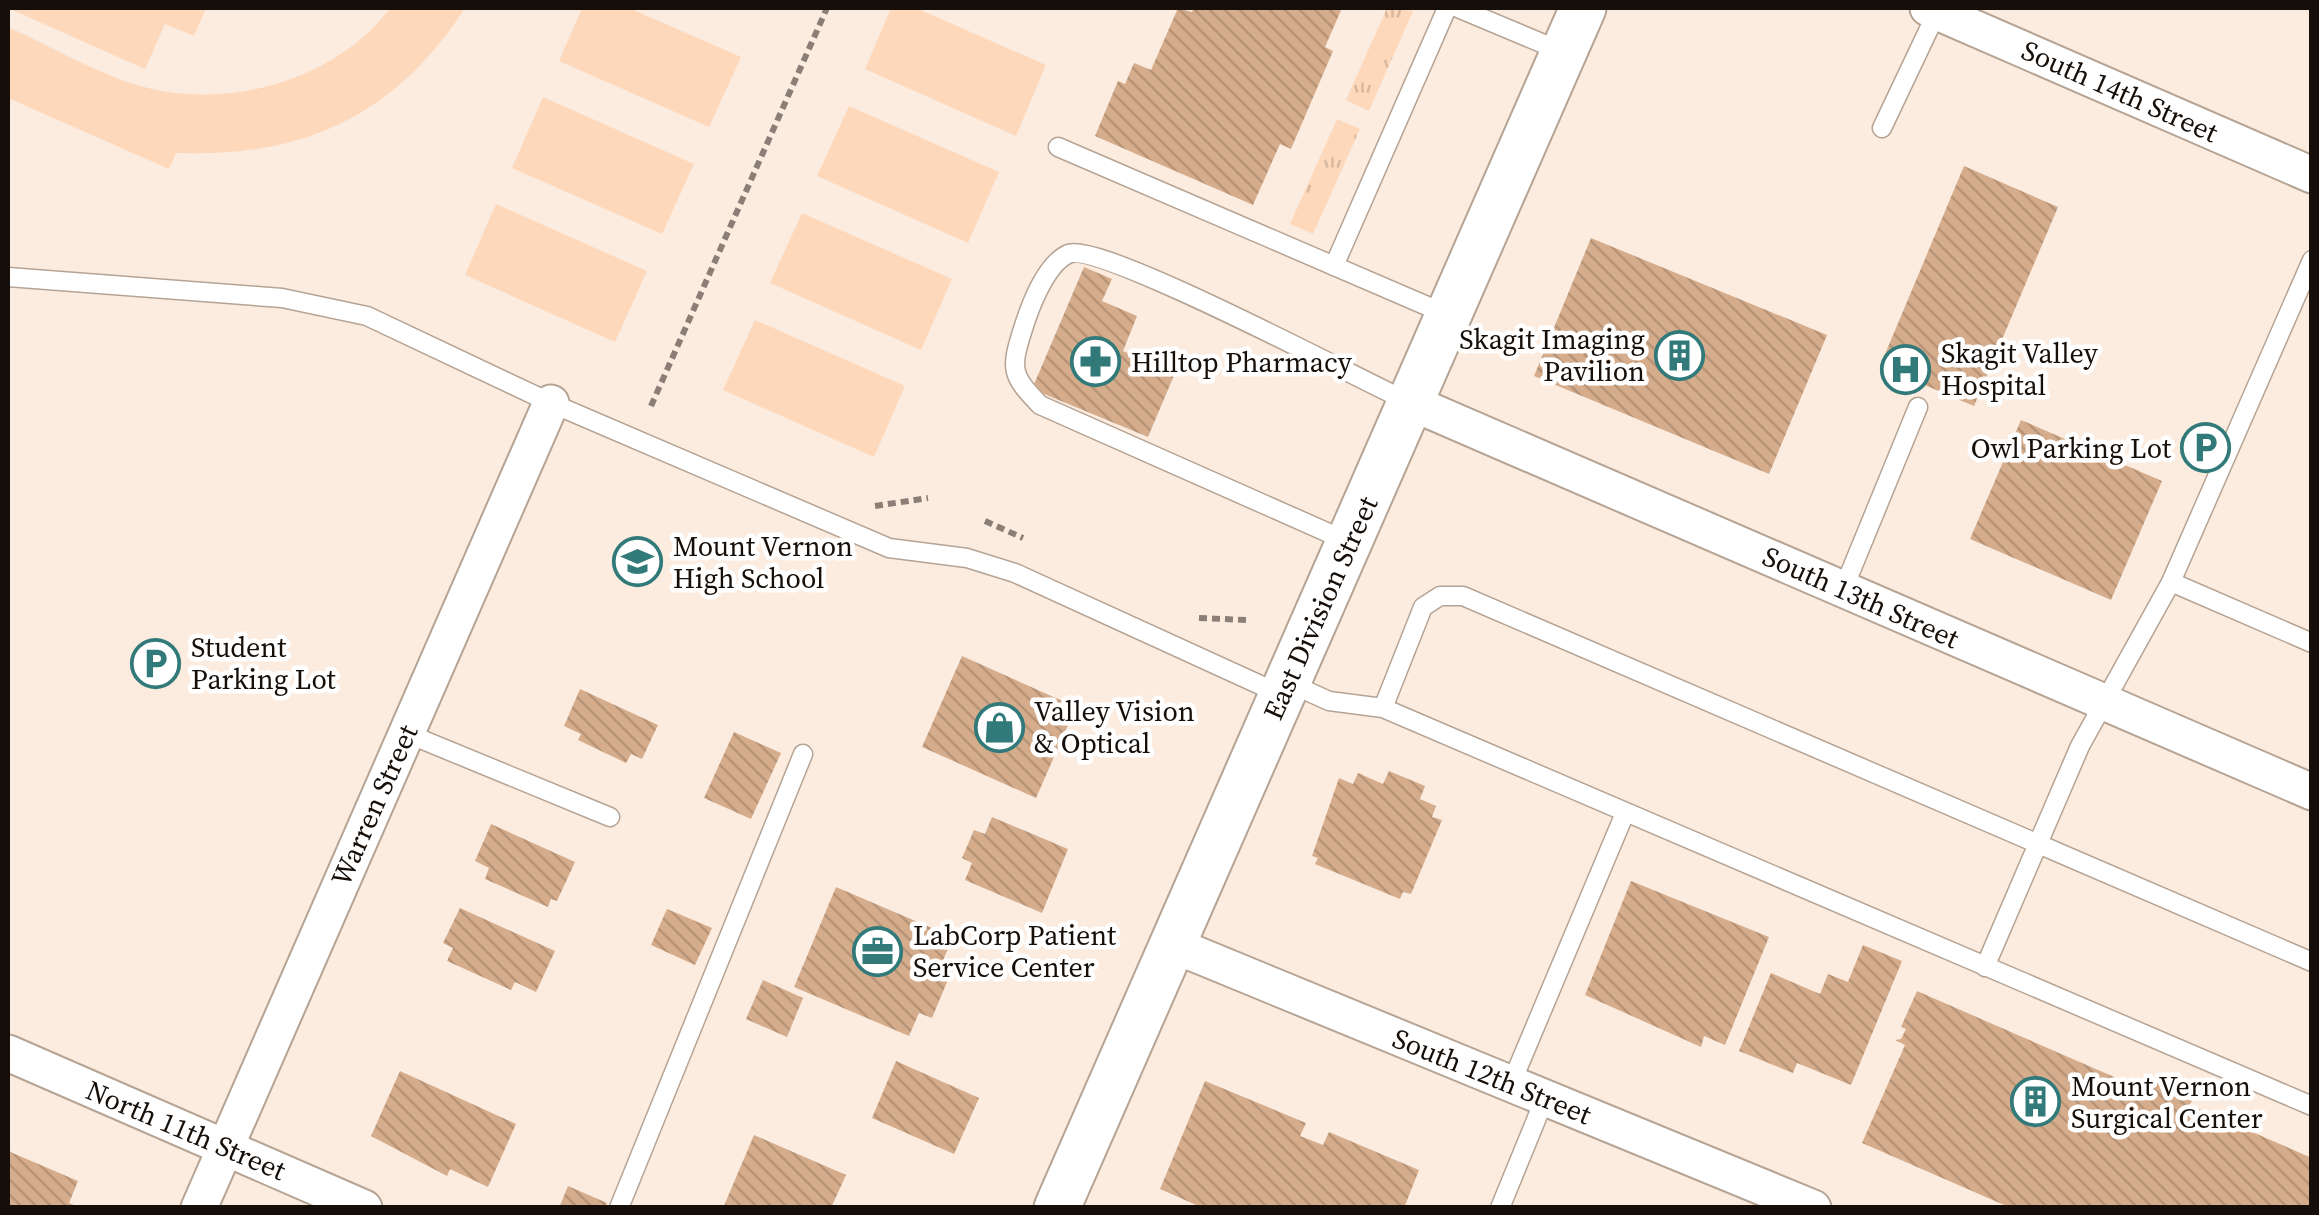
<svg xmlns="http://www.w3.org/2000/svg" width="2319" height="1215" viewBox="0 0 2319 1215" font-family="'Source Serif 4',serif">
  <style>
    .grass { fill: url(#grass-tufts) }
    .pitch { fill: #fdd8bb }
    .building { fill: url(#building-back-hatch) }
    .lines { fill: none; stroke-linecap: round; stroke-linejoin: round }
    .service-casing { stroke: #b5a394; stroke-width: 21 }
    .minor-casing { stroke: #b5a394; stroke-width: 39 }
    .tertiary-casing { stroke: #b5a394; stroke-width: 49 }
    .path { stroke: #8a7e76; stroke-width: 6; stroke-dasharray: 8 5; stroke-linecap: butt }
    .service { stroke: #fff; stroke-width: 18 }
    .minor { stroke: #fff; stroke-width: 35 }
    .tertiary { stroke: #fff; stroke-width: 45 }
    .labels { text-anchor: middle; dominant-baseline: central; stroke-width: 9; stroke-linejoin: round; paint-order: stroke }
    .street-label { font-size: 28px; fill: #150e09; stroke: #fff }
    .poi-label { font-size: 28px; fill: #150e09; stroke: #fff; text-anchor: start }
  </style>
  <defs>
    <pattern id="grass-tufts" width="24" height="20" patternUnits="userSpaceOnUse" patternTransform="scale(2.5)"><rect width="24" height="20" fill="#fdd8bb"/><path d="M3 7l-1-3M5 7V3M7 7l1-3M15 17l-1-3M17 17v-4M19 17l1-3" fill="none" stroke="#d8b89f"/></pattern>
    <pattern id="building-back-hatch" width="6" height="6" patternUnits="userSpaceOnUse" patternTransform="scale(2.5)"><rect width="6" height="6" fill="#d6ad8c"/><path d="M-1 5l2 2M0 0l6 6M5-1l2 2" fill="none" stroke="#b79477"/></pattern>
  </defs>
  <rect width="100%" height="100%" fill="#fcece0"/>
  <g class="grass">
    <path d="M1387,8L1413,11L1369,111L1346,100Z"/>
    <path d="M1337,119L1360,129L1313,234L1290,224Z"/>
  </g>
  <g class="pitch">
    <path d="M8,8H206L194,36L165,24L145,69Z"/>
    <path d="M390,8H465C395,116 303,158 176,153L169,169L8,98V27C52,47 101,76 148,88C231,109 338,79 390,8Z"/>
    <path d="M582,8H629L741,57L709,127L559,61Z"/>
    <path d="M891,8H916L1046,65L1016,136L865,69Z"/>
    <path d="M543,97L694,164L662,234L512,168Z"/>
    <path d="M849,106L999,172L968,243L817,176Z"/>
    <path d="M496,204L647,271L615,342L465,275Z"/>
    <path d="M802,213L952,279L921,350L770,283Z"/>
    <path d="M755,320L905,386L874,457L723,390Z"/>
  </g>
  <g class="building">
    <path d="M1178,8L1192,12L1194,8H1342L1325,47L1333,51L1291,149L1280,144L1253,205L1095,136L1118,81L1125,84L1134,63L1151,70Z"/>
    <path d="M1964,166L2058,207L1974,406L1880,366Z"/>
    <path d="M1591,238L1827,335L1769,474L1534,376Z"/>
    <path d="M1084,267L1112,279L1102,301L1137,316L1123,351L1175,373L1148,437L1032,389Z"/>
    <path d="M2021,420L2162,481L2111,600L1970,539Z"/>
    <path d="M962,656L1076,707L1036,798L922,747Z"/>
    <path d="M580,689L658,725L642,759L631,754L626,763L578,740L581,734L564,726Z"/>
    <path d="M734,732L781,753L751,819L704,798Z"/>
    <path d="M1389,771L1425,786L1420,799L1436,806L1432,817L1442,820L1411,894L1403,892L1400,899L1315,864L1318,858L1312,856L1339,778L1353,784L1358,773L1383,784Z"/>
    <path d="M992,817L1068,849L1042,913L965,880L972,863L962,858L974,830L985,834Z"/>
    <path d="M491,824L575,862L557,901L551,899L548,907L485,879L489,868L475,861Z"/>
    <path d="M1631,881L1769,937L1725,1045L1704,1036L1701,1047L1585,995Z"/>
    <path d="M836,887L953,937L941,965L952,970L932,1018L919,1013L909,1036L794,987Z"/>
    <path d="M460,908L555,951L536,992L515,982L511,990L447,961L453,948L443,943Z"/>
    <path d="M667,909L712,928L695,965L651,945Z"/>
    <path d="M1863,945L1902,961L1851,1085L1797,1063L1793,1073L1739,1051L1771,973L1820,994L1828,974L1848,982Z"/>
    <path d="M763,980L803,998L787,1037L746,1019Z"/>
    <path d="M1917,991L2144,1090L2149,1079L2193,1098L2190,1105L2312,1158V1208H2011L1862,1143L1905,1045L1895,1040L1901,1039L1906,1029L1901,1027Z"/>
    <path d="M896,1061L979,1098L954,1154L872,1118Z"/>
    <path d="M400,1071L516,1124L488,1187L450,1169L447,1176L371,1136Z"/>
    <path d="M1205,1081L1306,1123L1300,1136L1323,1145L1329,1132L1419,1170L1404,1208H1203L1160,1189Z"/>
    <path d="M754,1135L846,1175L831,1208H723Z"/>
    <path d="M8,1151L78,1181L69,1203L81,1208H8Z"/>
    <path d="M568,1186L607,1203L604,1208H559Z"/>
  </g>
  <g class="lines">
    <defs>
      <g id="service">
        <path d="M1458,8L1563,52"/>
        <path d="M1882,128L1937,12"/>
        <path d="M1058,147L1448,315"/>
        <path d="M2312,260L2171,582L2312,643"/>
        <path d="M1334,266L1447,8"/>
        <path d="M8,277L282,298L367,316L551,403L889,548L967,558L1015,573L1280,694"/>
        <path d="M1349,542L1040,405C1012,376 1010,370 1022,332C1029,309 1045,265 1068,254C1098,240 1362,381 1409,402"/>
        <path d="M1843,590L1918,407"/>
        <path d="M1287,682L1329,701L1383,708L2312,1106"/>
        <path d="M1383,708L1423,607L1440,596H1463L2312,962"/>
        <path d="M406,733L610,817"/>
        <path d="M1985,967L2080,746L2171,582"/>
        <path d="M1511,1084L1625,813"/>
        <path d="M619,1208L803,754"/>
        <path d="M1500,1208L1545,1098"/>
      </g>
      <g id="minor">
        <path d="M1928,8L2312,175"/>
        <path d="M1410,402L2312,792"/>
        <path d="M1171,944L1813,1208"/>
        <path d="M8,1053L364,1208"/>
        <path d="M199,1208L551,403"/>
      </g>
      <path id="tertiary" d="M1057,1208L1583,8"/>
    </defs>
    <use href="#service" class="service-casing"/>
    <use href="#minor" class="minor-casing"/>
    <use href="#tertiary" class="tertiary-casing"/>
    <g class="path">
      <path d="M651,406L827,8"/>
      <path d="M875,506L928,498"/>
      <path d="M985,521L1023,538"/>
      <path d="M1199,618L1247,620"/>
    </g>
    <use href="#service" class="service"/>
    <use href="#minor" class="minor"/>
    <use href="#tertiary" class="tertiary"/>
  </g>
  <defs>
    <symbol id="building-ring" viewBox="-11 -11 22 22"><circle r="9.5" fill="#fff" stroke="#317a79" stroke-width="1.5"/><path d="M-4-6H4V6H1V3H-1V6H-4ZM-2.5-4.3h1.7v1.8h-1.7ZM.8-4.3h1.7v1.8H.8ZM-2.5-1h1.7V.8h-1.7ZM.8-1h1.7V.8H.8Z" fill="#317a79"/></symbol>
    <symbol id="pharmacy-ring" viewBox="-11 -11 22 22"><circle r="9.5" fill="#fff" stroke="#317a79" stroke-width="1.5"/><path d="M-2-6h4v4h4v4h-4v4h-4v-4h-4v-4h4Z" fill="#317a79"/></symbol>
    <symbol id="hospital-ring" viewBox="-11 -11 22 22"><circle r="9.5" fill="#fff" stroke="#317a79" stroke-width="1.5"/><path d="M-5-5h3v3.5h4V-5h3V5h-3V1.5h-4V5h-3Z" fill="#317a79"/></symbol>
    <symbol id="parking-ring" viewBox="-11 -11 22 22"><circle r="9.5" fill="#fff" stroke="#317a79" stroke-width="1.5"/><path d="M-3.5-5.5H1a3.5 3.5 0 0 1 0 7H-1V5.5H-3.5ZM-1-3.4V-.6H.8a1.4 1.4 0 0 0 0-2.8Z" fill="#317a79"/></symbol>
    <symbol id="school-ring" viewBox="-11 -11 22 22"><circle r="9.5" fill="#fff" stroke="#317a79" stroke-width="1.5"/><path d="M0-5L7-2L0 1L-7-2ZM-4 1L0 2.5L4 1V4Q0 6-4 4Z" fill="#317a79"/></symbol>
    <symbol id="shop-ring" viewBox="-11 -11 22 22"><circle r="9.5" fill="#fff" stroke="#317a79" stroke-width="1.5"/><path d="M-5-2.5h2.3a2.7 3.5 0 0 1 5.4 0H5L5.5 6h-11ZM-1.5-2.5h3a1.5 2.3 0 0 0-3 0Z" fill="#317a79"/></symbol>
    <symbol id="office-ring" viewBox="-11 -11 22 22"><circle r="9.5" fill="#fff" stroke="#317a79" stroke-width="1.5"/><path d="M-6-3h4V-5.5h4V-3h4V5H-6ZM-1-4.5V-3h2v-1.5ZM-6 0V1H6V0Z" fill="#317a79"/></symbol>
  </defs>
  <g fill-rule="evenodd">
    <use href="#building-ring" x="1652" y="328" width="55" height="55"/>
    <use href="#pharmacy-ring" x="1068" y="334" width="55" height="55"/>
    <use href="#hospital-ring" x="1878" y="342" width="55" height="55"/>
    <use href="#parking-ring" x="2178" y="420" width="55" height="55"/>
    <use href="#school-ring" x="610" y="534" width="55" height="55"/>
    <use href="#parking-ring" x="128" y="636" width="55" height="55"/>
    <use href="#shop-ring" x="972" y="700" width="55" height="55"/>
    <use href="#office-ring" x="850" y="924" width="55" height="55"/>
    <use href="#building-ring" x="2008" y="1074" width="55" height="55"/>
  </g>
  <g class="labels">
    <g class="street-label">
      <text transform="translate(2120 91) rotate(24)">South 14th Street</text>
      <text transform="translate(1861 597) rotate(24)">South 13th Street</text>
      <text transform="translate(1320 608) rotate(-66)">East Division Street</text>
      <text transform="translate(374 805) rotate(-66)">Warren Street</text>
      <text transform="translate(1492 1076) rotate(22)">South 12th Street</text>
      <text transform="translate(186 1130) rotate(23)">North 11th Street</text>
    </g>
    <g class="poi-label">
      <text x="1645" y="339" text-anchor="end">Skagit Imaging<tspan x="1645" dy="32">Pavilion</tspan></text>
      <text x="1941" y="353">Skagit Valley<tspan x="1941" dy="32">Hospital</tspan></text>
      <text x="1131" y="362">Hilltop Pharmacy</text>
      <text x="2171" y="448" text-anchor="end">Owl Parking Lot</text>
      <text x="673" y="546">Mount Vernon<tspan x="673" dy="32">High School</tspan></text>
      <text x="191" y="647">Student<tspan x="191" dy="32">Parking Lot</tspan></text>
      <text x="1034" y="711">Valley Vision<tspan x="1034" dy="32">&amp; Optical</tspan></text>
      <text x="913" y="935">LabCorp Patient<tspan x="913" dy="32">Service Center</tspan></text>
      <text x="2071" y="1086">Mount Vernon<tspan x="2071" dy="32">Surgical Center</tspan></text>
    </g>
  </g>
  <rect width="2319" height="1215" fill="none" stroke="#150e09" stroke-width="20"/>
</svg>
